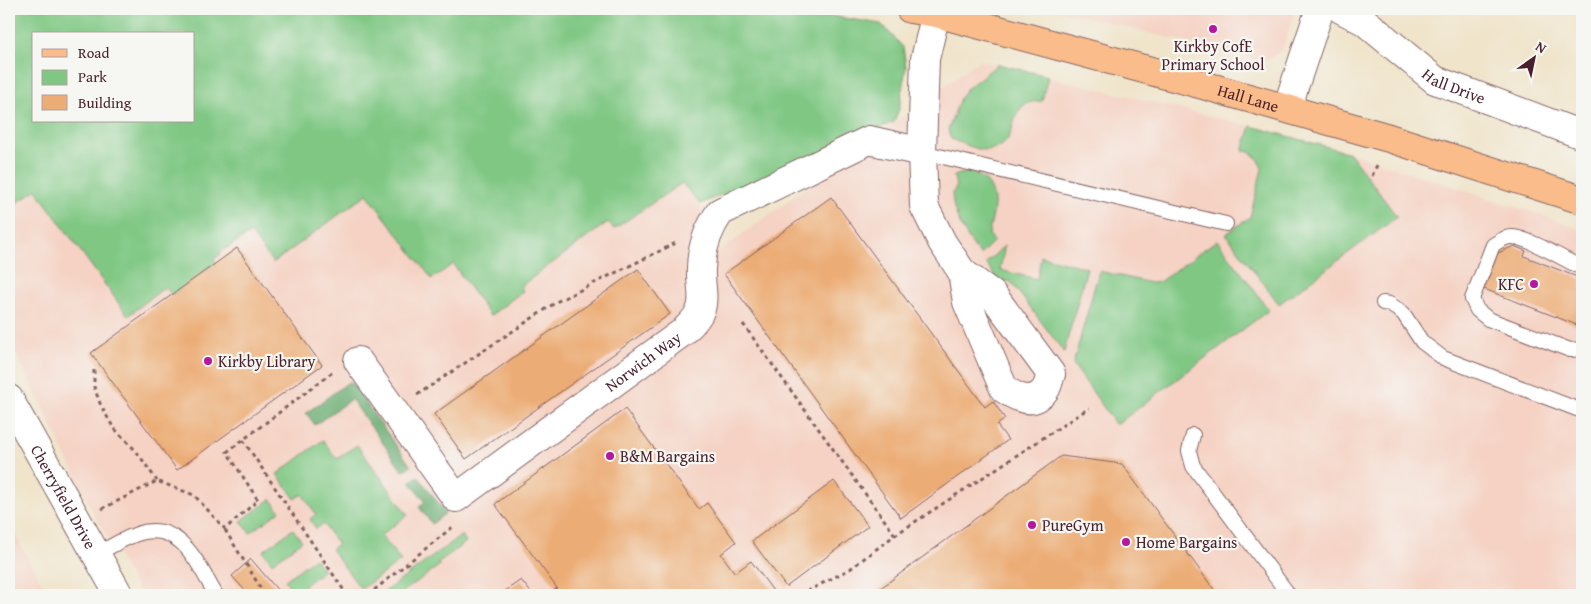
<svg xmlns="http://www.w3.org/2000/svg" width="1591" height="604" viewBox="0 0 1591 604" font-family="'Gentium Book Plus',serif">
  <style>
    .built { fill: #f5d2c3 }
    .green { fill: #7fc783; stroke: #647357; fill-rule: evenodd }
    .forest { fill: #67ac71; stroke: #58664e }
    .building { fill: #ecac75 }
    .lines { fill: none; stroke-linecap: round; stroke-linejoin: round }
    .service-casing { stroke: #846463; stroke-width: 16 }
    .minor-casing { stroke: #846463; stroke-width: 30 }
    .tertiary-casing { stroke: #846463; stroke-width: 30 }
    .primary-casing { stroke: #846463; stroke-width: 30 }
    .path { stroke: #846463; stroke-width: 3; stroke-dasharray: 4 4; stroke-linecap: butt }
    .service { stroke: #fff; stroke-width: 14 }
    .minor { stroke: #fff; stroke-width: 28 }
    .tertiary { stroke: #fff; stroke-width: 28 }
    .primary { stroke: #f9bc8a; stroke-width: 28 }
    .poi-dot { fill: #b5179e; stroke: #f6f6f2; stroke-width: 2 }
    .labels { text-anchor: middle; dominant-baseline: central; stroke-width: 4.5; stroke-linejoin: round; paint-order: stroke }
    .poi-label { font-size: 16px; fill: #4a1f2b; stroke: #f6f6f2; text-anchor: start }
    .street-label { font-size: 16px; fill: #4a1f2b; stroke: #f6f6f2 }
  </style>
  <rect width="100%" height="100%" fill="#f6f6f2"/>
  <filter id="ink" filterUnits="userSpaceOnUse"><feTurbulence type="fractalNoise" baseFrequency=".02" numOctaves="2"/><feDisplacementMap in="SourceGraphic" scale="10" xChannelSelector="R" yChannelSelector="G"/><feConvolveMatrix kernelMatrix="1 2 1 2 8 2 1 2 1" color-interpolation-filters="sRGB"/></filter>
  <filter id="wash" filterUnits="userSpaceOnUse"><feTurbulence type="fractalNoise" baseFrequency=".0096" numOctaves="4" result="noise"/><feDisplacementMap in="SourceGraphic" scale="20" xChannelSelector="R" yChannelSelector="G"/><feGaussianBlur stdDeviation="1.12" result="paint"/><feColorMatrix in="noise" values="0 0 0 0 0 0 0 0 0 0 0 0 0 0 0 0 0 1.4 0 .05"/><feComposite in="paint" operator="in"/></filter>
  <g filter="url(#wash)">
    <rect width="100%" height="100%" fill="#f0e4ca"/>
    <g class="built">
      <path d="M1054,9H1296L1282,50L1265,62Z"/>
      <path d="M979,60L1251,126L1350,153L1547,217L1582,230V595H141L96,518L9,338V208L36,190L128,316L165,287L171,295L214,259L220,252L251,233L273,263L367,194L432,279L453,264L523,290L521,286L609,222L614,229L682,182L700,204L713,256Z"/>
      <path d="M9,523L33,568L50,595H9Z"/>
    </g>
    <g class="green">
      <path d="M9,9H787L881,24L903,47L906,67L899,109L894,122L700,204L682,183L614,229L608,222L521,286L523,291L490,316L453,264L432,279L367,194L273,263L251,233L220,252V255L214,259L216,263L172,295L165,287L128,316L36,190L9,208ZM34,34H194V121H34Z"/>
      <path d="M998,64L1048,76L1042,101C1036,102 1028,101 1023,106C1007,121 1019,148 985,150C976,150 959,142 951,139L948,130L960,98L965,90Z"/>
      <path d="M1251,126L1350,153L1397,217L1279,304L1226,234L1250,217L1262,169L1259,160L1250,152L1243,151Z"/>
      <path d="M966,172C983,173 995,187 994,205C994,215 990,224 989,234L994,241L980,255C966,236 953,218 952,193L956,188L954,176Z"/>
      <path d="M1217,240L1269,310L1116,425L1073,364L1099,271L1151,283L1159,282Z"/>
      <path d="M1005,245L1000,270L1037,279L1041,256L1087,268L1064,352L1011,282L997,279L986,263Z"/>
      <path d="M323,440L337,459L357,445L408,515L381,535L401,561L361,589L331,549L338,544L323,524L316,529L310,519L316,514L302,494L295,499L277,474Z"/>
      <path d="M271,499L280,511L250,533L241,521Z"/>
      <path d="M293,529L302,541L272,563L263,551Z"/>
      <path d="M462,535L466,542L438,563L440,565L399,595H380Z"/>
      <path d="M315,558L324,570L294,593L285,580Z"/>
    </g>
    <g class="forest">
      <path d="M350,381L411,466L403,471L351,399L315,425L306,413Z"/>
      <path d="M418,476L446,513L432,524L419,507L425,501L410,482Z"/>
    </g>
    <g id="blocks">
      <g class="building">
        <path d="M831,197L985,407L993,401L1005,419L997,425L1008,440L901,518L724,274Z"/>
        <path d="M1514,246L1526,251L1524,256L1582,279V327L1484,289L1498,253Z"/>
        <path d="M237,248L322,365L177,470L91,353Z"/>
        <path d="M638,269L670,314L466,459L434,414Z"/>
        <path d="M625,409L699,509L707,503L736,542L721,554L735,573L751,561L776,595H547L557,588L495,504Z"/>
        <path d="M1061,456L1122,464L1218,595H1004L1003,593L1001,595H871Z"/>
        <path d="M834,481L868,526L786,587L752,541Z"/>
        <path d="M251,559L280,593L277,595H249L232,576Z"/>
        <path d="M521,580L533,595H499Z"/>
      </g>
    </g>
  </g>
  <g filter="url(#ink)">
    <use href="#blocks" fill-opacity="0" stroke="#846463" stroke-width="1"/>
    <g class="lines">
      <defs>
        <g id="service">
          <path d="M922,152L1226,224"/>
          <path d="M1582,268C1567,261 1526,236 1511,237C1504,237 1498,242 1493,245L1472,299L1477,310L1488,319L1570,350L1582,349"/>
          <path d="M1383,303L1389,304L1403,313L1422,342L1443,358L1582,411"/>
          <path d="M1193,435L1189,451L1193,466L1289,595"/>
          <path d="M96,555C109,547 123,539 137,534C181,519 198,565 216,595"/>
        </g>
        <g id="minor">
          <path id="s1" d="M1341,9L1364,21L1435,80L1582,135"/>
          <path d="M936,13L925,59L922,152L924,206L942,242L962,272L992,294L1051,374C1049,379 1048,387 1045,390C1033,406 1017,398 1004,389L967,302L962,272"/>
          <path d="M1287,108L1320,9"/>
          <path id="s2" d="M358,361L456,498L683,332C689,326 697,319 700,311C705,300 701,286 701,275C700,252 707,231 720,212L869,140L922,152"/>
        </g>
        <g id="tertiary">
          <path id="s3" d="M9,399L119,595"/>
        </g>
        <g id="primary">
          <path id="s4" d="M910,9L936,13L1203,85L1389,138L1582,200"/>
        </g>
      </defs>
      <use href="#service" class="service-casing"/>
      <use href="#minor" class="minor-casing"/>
      <use href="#tertiary" class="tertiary-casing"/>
      <use href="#primary" class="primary-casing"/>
      <g class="path">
        <path d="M1372,176L1378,163"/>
        <path d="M743,324L895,535"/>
        <path d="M94,370V387L101,406L113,427L137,452L157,481"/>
        <path d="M417,395L558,301L676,243"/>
        <path d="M243,440L347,595"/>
        <path d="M102,509L157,481L194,495L225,529L258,500L227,452L334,371"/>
        <path d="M225,530L265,595"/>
        <path d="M368,595L455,525"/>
        <path d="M800,595L850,569L895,535L1089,408"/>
      </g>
      <use href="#service" class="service"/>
      <use href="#minor" class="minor"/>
      <use href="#tertiary" class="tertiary"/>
      <use href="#primary" class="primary"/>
    </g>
  </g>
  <g class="poi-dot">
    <circle cx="1213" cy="29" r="5"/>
    <circle cx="1534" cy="284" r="5"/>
    <circle cx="208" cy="361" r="5"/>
    <circle cx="610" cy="456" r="5"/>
    <circle cx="1032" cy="525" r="5"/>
    <circle cx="1126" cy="542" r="5"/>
  </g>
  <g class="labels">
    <g class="poi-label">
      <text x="1213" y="46" text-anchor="middle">Kirkby CofE<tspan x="1213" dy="18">Primary School</tspan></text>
      <text x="1524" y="284" text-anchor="end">KFC</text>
      <text x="218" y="361">Kirkby Library</text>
      <text x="620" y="456">B&amp;M Bargains</text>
      <text x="1042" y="525">PureGym</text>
      <text x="1136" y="542">Home Bargains</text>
    </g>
    <g class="street-label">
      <text stroke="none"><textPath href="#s1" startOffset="138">Hall Drive</textPath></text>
      <text stroke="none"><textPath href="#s4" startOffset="350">Hall Lane</textPath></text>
      <text stroke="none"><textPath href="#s2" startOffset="400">Norwich Way</textPath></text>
      <text stroke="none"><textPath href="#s3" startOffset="112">Cherryfield Drive</textPath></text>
    </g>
  </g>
  <rect width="1591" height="604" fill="none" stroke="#f6f6f2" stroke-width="30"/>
  <rect x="32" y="32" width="162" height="90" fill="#f6f6f2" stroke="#b1a0a2"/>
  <rect x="42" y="49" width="25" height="8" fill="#f9bc8a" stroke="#b1a0a2"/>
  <text x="78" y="58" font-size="15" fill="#4a1f2b">Road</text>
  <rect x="42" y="70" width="25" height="15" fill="#7fc783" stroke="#b1a0a2"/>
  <text x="78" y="82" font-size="15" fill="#4a1f2b">Park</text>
  <rect x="42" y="95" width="25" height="15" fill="#ecac75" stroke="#b1a0a2"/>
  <text x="78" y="108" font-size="15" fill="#4a1f2b">Building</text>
  <g transform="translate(1534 58) rotate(33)" stroke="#f6f6f2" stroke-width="4" paint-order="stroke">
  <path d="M0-4L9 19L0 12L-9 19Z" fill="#4a1f2b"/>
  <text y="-8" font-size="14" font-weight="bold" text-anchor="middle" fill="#4a1f2b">N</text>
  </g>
</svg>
